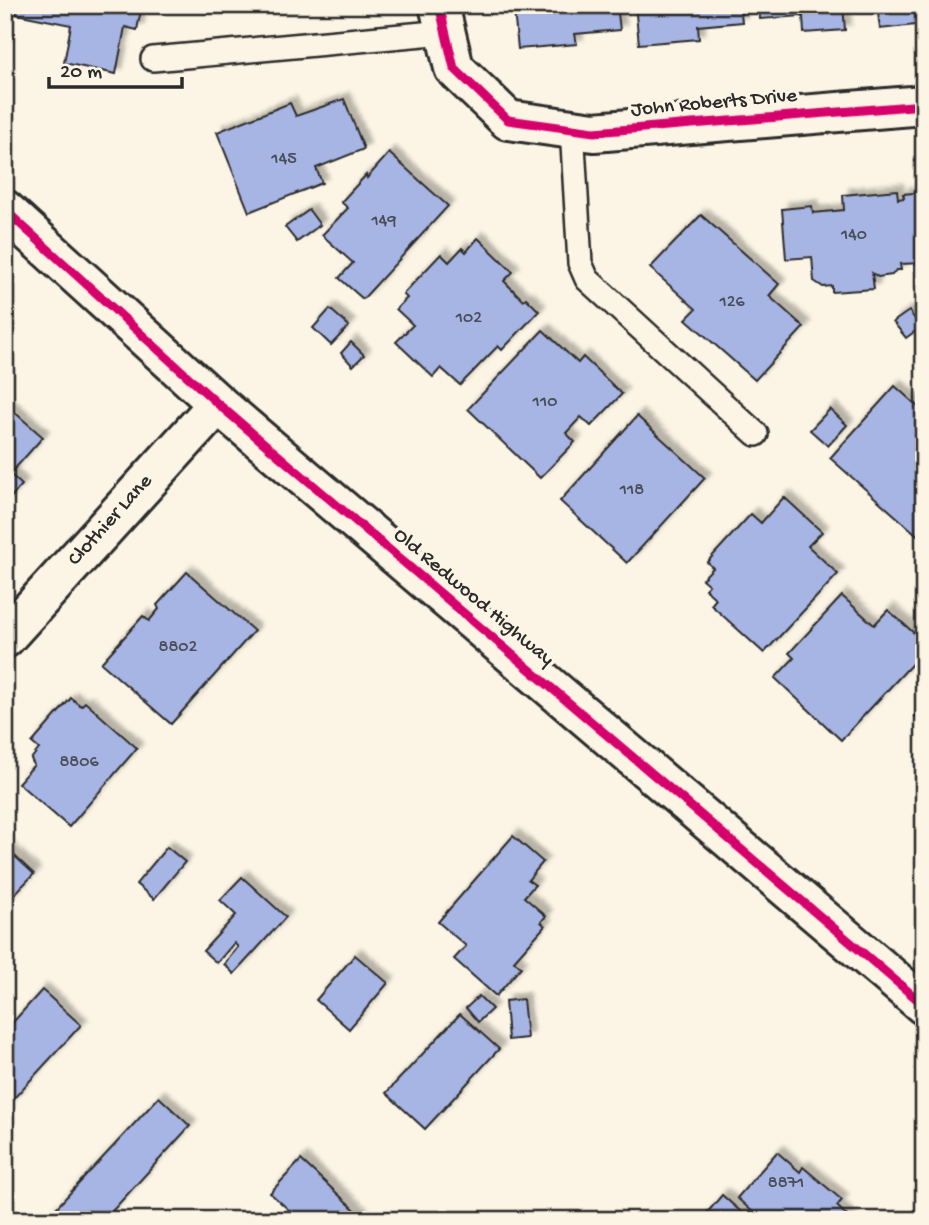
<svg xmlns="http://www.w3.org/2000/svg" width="929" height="1225" viewBox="0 0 929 1225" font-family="'Gochi Hand',sans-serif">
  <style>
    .building { fill: #a7b5e4; stroke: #2b2b2b; stroke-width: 2; filter: url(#shadow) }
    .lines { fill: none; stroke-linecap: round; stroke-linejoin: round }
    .service-casing { stroke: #2b2b2b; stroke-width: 28 }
    .minor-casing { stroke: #2b2b2b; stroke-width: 44 }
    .secondary-casing { stroke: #2b2b2b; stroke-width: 44 }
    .service { stroke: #fcf5e5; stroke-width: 23 }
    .minor { stroke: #fcf5e5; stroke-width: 38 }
    .secondary { stroke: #fcf5e5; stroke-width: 38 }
    .cycleway-casing { stroke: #fcf5e5; stroke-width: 13 }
    .cycleway { stroke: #d6006c; stroke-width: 9 }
    .labels { text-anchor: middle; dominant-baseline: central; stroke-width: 7; stroke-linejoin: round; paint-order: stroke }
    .number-label { font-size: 18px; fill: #4a4e59 }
    .street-label { font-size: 21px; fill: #2b2b2b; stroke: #fcf5e5 }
  </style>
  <defs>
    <filter id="shadow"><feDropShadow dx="6" dy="-6" stdDeviation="2" flood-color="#0004"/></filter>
  </defs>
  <rect width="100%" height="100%" fill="#fcf5e5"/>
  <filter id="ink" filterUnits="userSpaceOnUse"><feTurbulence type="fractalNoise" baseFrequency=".0143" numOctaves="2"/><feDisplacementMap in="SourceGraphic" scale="14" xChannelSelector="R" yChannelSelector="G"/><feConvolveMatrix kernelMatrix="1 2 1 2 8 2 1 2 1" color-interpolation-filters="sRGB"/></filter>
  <g filter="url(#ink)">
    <g class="building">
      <path d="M17,5H142L137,30L125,27L116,74L64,63L71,25L16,14Z"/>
      <path d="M216,5H298V10L258,13L257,6L216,9Z"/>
      <path d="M523,5H617L620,30L575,34L577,44L518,49L514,11L524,10Z"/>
      <path d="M635,5H740L742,22L698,26L699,39L639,44Z"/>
      <path d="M759,5H843L845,30L804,33L803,16L760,19Z"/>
      <path d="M877,5H924V24L880,29Z"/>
      <path d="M344,99L364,149L316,168L322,183L249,212L217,132L290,103L296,116Z"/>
      <path d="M389,153L448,206L363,299L339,278L353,263L322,235L348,208L341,202L366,175L367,178Z"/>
      <path d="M897,190L898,199L904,198L903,194L924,192L923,263L900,264L901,270H896L892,275L878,277L872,273L874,289L832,292V286L823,287L814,281L812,257L786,259L782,209L812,206L813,213L844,210L843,195Z"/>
      <path d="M309,210L320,225L297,242L285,227Z"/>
      <path d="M701,215L779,284L769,296L804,327L755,380L686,319L696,309L650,268Z"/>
      <path d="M478,238L513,272L504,281L523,300L526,298L539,311L502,350L498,346L460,385L441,368L433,377L396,342L413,325L396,309L407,298L403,294L441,254L449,262L462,248L466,252Z"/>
      <path d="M330,309L349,326L331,345L313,328Z"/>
      <path d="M909,311L921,327L906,338L893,322Z"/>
      <path d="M543,330L578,363L583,357L622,394L591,426L581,417L566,433L575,442L540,478L468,409Z"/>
      <path d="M351,342L364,355L353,366L341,353Z"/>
      <path d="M895,386L924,412V541L830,458Z"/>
      <path d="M5,404L43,437L10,474L22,485L5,504Z"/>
      <path d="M830,409L847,425L828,446L810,430Z"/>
      <path d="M637,416L705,478L627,563L560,501Z"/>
      <path d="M784,497L822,532L808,546L838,574L764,653L711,605L716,599L705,589L709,585L702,579L713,568L707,562L751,514L761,523Z"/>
      <path d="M187,572L254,631L171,724L101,663L143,616L149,621L159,609L157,605Z"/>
      <path d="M842,596L874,625L888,610L924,642V651L841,740L775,678L794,658L789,653Z"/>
      <path d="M71,698L81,706L85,702L137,748L69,827L18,783L34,765L31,759L39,749L32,743Z"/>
      <path d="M924,706V725L915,716Z"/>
      <path d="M513,836L543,862L528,880L535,885L524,897L546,916L541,922L545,926L514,961L521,967L496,996L454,959L466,946L438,922Z"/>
      <path d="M5,847L34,874L5,904Z"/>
      <path d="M167,847L185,862L154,899L136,884Z"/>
      <path d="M242,877L286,917L234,974L224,964L238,947L234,943L217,963L203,951L236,915L220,900Z"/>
      <path d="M355,955L388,983L349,1029L316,1000Z"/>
      <path d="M42,990L81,1025L5,1108V1031Z"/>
      <path d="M479,996L492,1009L478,1022L466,1008Z"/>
      <path d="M523,999L527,1038L508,1040L505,1001Z"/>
      <path d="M460,1014L499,1049L425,1129L386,1093Z"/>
      <path d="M159,1097L190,1126L104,1220H45Z"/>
      <path d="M777,1152L800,1172L803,1167L842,1200L837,1206L851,1220H701L722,1195L749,1219L754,1213L737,1198Z"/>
      <path d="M301,1160L366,1220H300L270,1193Z"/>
    </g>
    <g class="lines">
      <defs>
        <g id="service">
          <path d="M153,59L445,32"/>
          <path d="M572,128L580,263L587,279L756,434"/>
        </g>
        <g id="minor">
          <path d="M439,5L454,68L508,120L594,132L924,105"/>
          <path d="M5,638L218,404"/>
        </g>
        <path id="secondary" d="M5,210L218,404L924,1005"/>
      </defs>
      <use href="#service" class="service-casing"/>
      <use href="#minor" class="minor-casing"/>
      <use href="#secondary" class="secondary-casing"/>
      <use href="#service" class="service"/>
      <use href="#minor" class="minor"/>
      <use href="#secondary" class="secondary"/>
      <defs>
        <g id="cycleway">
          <path d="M439,5L454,68L508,120L594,132L924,105"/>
          <path d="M5,210L218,404L924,1005"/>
        </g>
      </defs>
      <use href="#cycleway" class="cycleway-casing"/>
      <use href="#cycleway" class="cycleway"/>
    </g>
  </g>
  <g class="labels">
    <g class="number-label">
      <text x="284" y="159">145</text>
      <text x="384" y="221">149</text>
      <text x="854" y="235">140</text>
      <text x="732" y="302">126</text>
      <text x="469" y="318">102</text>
      <text x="545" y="402">110</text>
      <text x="632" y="490">118</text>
      <text x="178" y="647">8802</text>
      <text x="79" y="762">8806</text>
      <text x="786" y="1183">8871</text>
    </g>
    <g class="street-label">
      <text transform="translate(714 104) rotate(-5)">John Roberts Drive</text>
      <text transform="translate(111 521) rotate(-48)">Clothier Lane</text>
      <text transform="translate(473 598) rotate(40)">Old Redwood Highway</text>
    </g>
  </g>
  <rect width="929" height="1225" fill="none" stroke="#fcf5e5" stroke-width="28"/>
  <rect x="14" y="14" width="901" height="1197" fill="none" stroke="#2b2b2b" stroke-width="2.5" filter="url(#ink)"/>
  <path d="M49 77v10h133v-10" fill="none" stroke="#2b2b2b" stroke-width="3.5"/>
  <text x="60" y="77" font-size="21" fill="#2b2b2b" stroke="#fcf5e5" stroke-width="5" paint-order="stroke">20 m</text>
</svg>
